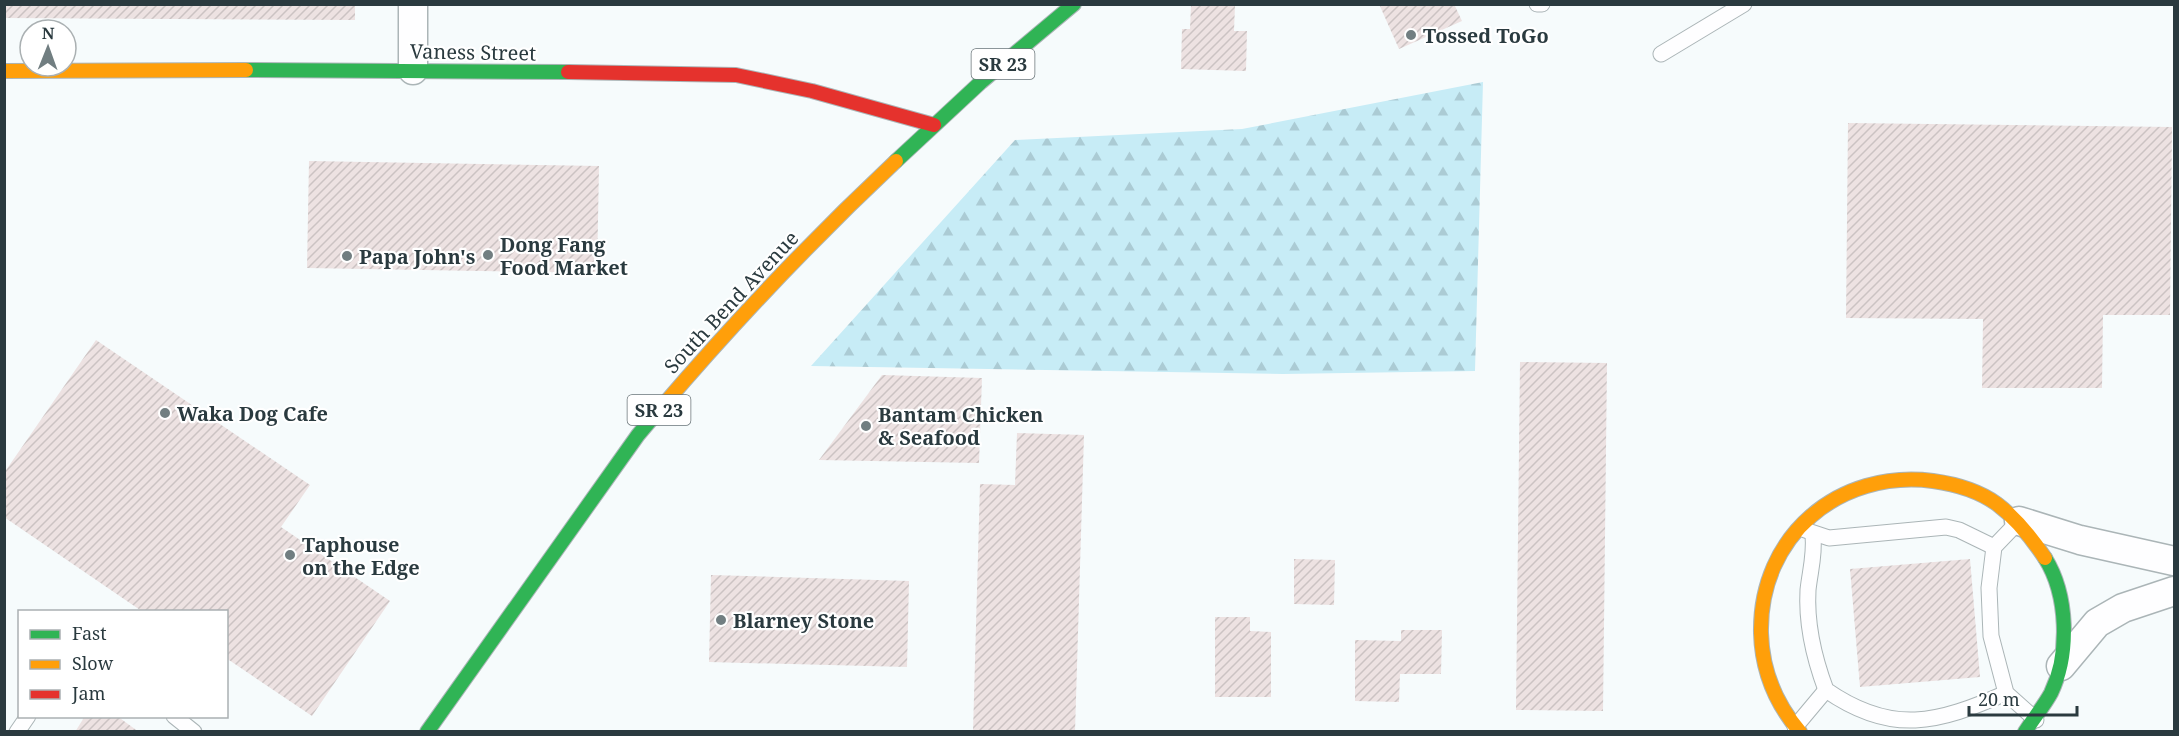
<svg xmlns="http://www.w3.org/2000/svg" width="2179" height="736" viewBox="0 0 2179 736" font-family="'Noto Serif',serif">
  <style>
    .forest { fill: url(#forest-firs) }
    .building { fill: url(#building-hatch) }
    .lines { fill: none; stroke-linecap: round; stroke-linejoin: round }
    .lane-casing { stroke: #abb5b7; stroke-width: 17 }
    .street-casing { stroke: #abb5b7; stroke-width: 31 }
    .fast-casing { stroke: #abb5b7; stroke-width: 16 }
    .slow-casing { stroke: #abb5b7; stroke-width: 16 }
    .jam-casing { stroke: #abb5b7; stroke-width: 16 }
    .lane { stroke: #fefeff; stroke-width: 15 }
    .street { stroke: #fefeff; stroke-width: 28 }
    .fast { stroke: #30b455; stroke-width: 14 }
    .slow { stroke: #ff9f0a; stroke-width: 14 }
    .jam { stroke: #e5322d; stroke-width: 14 }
    .poi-dot { fill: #717e81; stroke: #fff; stroke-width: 2 }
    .labels { text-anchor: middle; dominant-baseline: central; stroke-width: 4.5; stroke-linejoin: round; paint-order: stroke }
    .shield { fill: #fff; stroke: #6a7579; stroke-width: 1.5 }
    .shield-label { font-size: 18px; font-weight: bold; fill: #2a3a3f }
    .poi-label { font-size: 20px; font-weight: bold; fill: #2a3a3f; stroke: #fff; text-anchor: start }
    .street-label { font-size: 20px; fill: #2a3a3f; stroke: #fff }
  </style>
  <defs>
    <pattern id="forest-firs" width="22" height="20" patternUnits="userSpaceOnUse" patternTransform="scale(1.5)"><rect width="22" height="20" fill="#c7ecf6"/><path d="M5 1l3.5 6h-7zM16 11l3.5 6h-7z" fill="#abcbd4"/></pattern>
    <pattern id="building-hatch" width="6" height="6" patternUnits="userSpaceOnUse" patternTransform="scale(1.5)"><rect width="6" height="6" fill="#ede2e2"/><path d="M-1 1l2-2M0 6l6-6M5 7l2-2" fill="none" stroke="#cbc3c3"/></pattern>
  </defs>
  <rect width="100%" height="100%" fill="#f6fbfc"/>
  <path class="forest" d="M1483,82L1475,371L1283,374L811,366L1015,140L1242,129Z"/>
  <g class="building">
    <path d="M4,4H355V20L4,18Z"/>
    <path d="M1379,4H1454L1462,21L1399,49Z"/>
    <path d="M1191,5H1235L1234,31H1247L1246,71L1181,69L1182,29H1190Z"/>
    <path d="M1848,123L2172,127L2170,315H2103L2102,388H1982L1983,319L1846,318Z"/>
    <path d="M309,161L599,166L597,273L307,268Z"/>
    <path d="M96,340L310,485L281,527L390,601L312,716L226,658V612H143L4,517V473Z"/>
    <path d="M1520,362L1607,363L1603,711L1516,710Z"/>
    <path d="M882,375L982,378L979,463L819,460Z"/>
    <path d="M1017,433L1084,435L1075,732H973L980,484L1015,485Z"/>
    <path d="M1294,559L1335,560L1334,605L1294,604Z"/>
    <path d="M1970,559L1980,677L1860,687L1850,569Z"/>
    <path d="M711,575L909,581L907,667L709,662Z"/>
    <path d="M1215,617H1250V631L1271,632V697H1215Z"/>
    <path d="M1401,630H1442L1441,674H1400L1399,702L1355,701V640L1401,641Z"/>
    <path d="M85,716H117L139,732H75Z"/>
  </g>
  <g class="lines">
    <defs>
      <g id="lane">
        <path d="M1537,4H1542"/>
        <path d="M1661,54L1744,4"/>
        <path d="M2019,521L1994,547L1989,588L1991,636L2006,693L2036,720"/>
        <path d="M1805,530L1829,538L1946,527L1959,530L1994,547"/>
        <path d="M1813,535C1815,555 1810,571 1808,590C1806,625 1814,658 1826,690C1892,736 1938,723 2006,693"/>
        <path d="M174,716L194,732"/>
        <path d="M1795,727L1826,690"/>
        <path d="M17,732L28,716"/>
      </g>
      <g id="street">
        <path d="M413,4V70"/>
        <path d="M2019,521L2080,540L2174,561"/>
        <path d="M2061,666L2097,623L2123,608L2174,591"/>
      </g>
      <g id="fast">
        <path d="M246,70L568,72"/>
        <path d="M896,161L981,82L1074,4"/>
        <path d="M427,732L638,435L660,409"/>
        <path d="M2025,732C2033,719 2044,706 2051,693C2070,653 2068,595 2045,558"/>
      </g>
      <g id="slow">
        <path d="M4,71L246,70"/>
        <path d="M660,409C734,322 813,239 896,161"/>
        <path d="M1800,732C1776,704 1762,671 1761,633C1759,536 1839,469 1933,481C1955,484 1979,491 1997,504C2017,519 2031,537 2045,558"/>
      </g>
      <path id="jam" d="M568,72L736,75L812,91L934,125"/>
    </defs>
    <use href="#lane" class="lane-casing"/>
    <use href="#street" class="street-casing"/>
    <use href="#fast" class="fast-casing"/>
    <use href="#slow" class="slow-casing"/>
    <use href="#jam" class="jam-casing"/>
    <use href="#lane" class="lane"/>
    <use href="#street" class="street"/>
    <use href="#fast" class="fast"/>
    <use href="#slow" class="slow"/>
    <use href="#jam" class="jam"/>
  </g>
  <g class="poi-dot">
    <circle cx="1411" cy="35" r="6"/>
    <circle cx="488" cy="255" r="6"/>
    <circle cx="347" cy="256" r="6"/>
    <circle cx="165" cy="413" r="6"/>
    <circle cx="866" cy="426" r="6"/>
    <circle cx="290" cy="555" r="6"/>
    <circle cx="721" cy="620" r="6"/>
  </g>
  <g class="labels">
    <g class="shield">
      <rect x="971.5" y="49" width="63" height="30" rx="4.5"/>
      <rect x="627.5" y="395" width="63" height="30" rx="4.5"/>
    </g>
    <g class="shield-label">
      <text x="1003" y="64">SR 23</text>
      <text x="659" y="410">SR 23</text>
    </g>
    <g class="poi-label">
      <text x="1423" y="35">Tossed ToGo</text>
      <text x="500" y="244">Dong Fang<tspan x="500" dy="23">Food Market</tspan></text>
      <text x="359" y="256">Papa John's</text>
      <text x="177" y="413">Waka Dog Cafe</text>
      <text x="878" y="414">Bantam Chicken<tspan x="878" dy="23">&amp; Seafood</tspan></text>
      <text x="302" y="544">Taphouse<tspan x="302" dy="23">on the Edge</tspan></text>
      <text x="733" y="620">Blarney Stone</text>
    </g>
    <g class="street-label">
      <text transform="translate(473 52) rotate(1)">Vaness Street</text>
      <text transform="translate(731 302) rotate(-47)">South Bend Avenue</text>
    </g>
  </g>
  <rect width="2179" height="736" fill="none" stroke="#2a3a3f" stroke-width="12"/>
  <rect x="18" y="610" width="210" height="108" fill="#ffffff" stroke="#aab0b2" stroke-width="1.5"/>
  <rect x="30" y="630" width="30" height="9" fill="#30b455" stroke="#aab0b2" stroke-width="1.5"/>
  <text x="72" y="640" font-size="18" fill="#2a3a3f">Fast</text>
  <rect x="30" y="660" width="30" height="9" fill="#ff9f0a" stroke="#aab0b2" stroke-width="1.5"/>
  <text x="72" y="670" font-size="18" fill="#2a3a3f">Slow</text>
  <rect x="30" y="690" width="30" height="9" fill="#e5322d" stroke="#aab0b2" stroke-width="1.5"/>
  <text x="72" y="700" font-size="18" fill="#2a3a3f">Jam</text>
  <g transform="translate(48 48) rotate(1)"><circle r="28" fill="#ffffff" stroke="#aab0b2" stroke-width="1.5"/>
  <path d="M0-4.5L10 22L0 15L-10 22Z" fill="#717e81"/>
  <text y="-9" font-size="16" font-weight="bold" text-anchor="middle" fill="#2a3a3f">N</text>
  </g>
  <path d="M1969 706v9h108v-9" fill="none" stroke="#2a3a3f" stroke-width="3"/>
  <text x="1978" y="706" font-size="18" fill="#2a3a3f" stroke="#ffffff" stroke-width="4.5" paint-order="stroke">20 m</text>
</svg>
